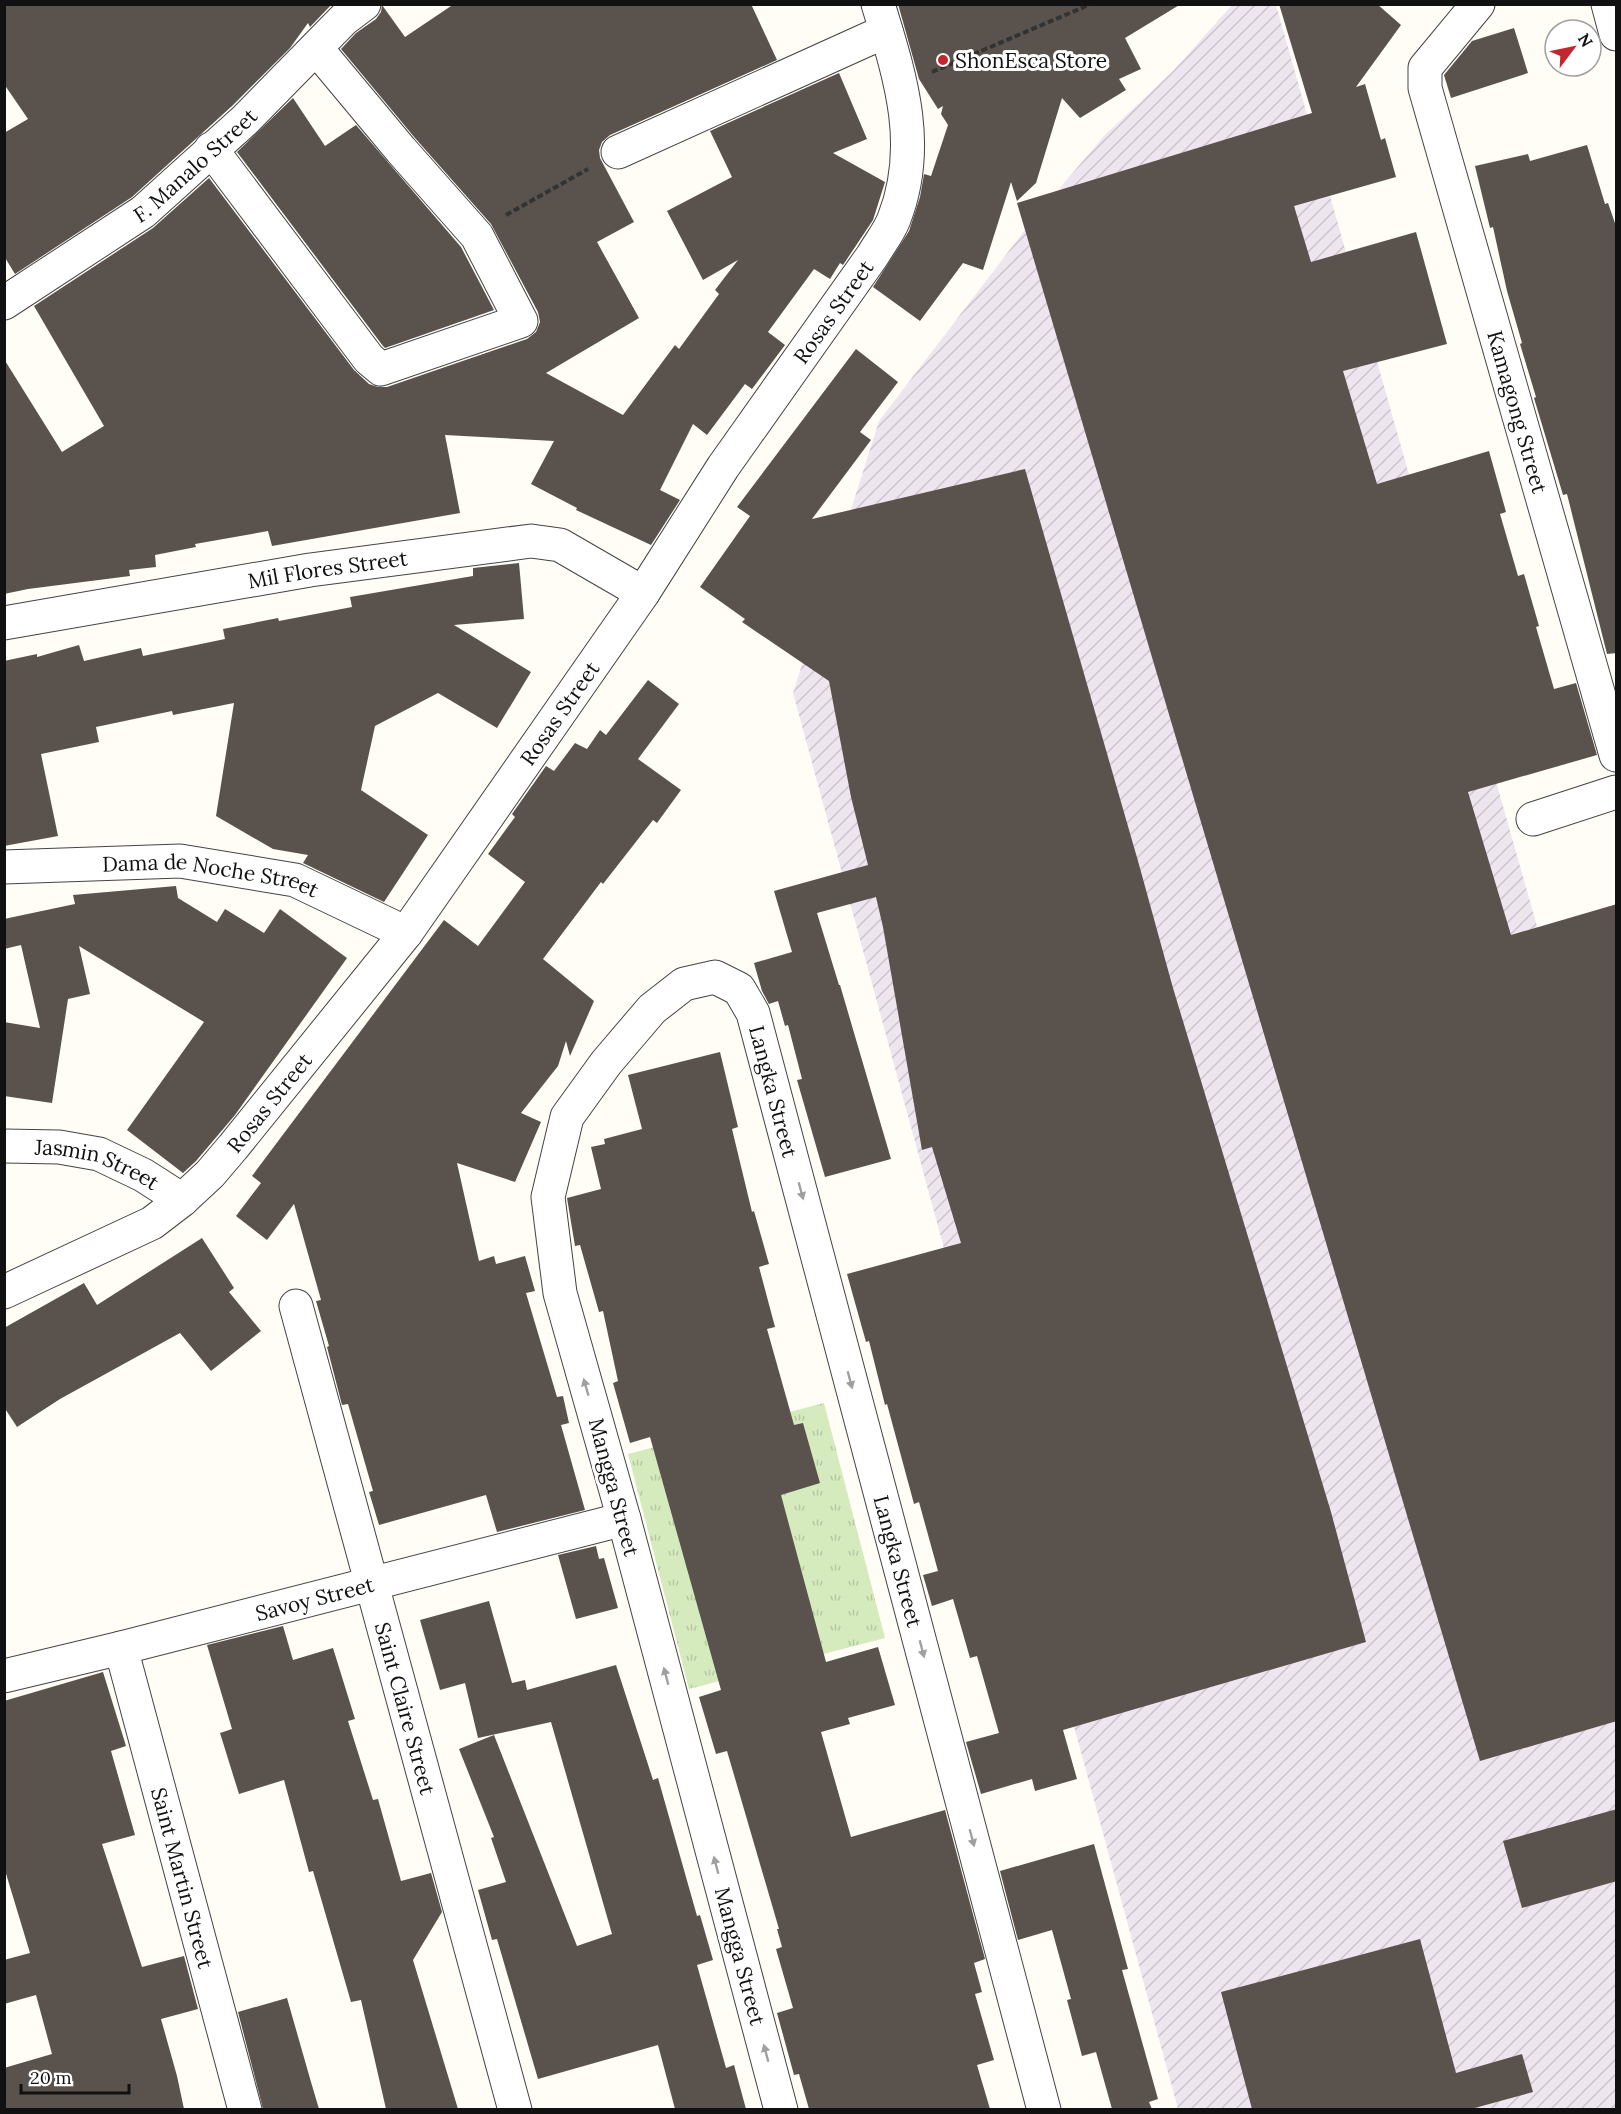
<svg xmlns="http://www.w3.org/2000/svg" width="1621" height="2114" viewBox="0 0 1621 2114" font-family="Lora,serif">
  <style>
    .industrial { fill: url(#industrial-furrows) }
    .park { fill: url(#park-tufts) }
    .building { fill: #5a524d }
    .lines { fill: none; stroke-linecap: round; stroke-linejoin: round }
    .minor-casing { stroke: #444; stroke-width: 35 }
    .path { stroke: #333; stroke-width: 4; stroke-dasharray: 6 3; stroke-linecap: butt }
    .minor { stroke: #fff; stroke-width: 33 }
    .oneway { fill: #a0a0a0 }
    .poi-dot { fill: #c4262e; stroke: #fff; stroke-width: 2 }
    .labels { text-anchor: middle; dominant-baseline: central; stroke-width: 6; stroke-linejoin: round; paint-order: stroke }
    .poi-label { font-size: 21px; fill: #111; stroke: #fff; text-anchor: start }
    .street-label { font-size: 21px; fill: #111; stroke: #fff }
  </style>
  <defs>
    <pattern id="industrial-furrows" width="10" height="10" patternUnits="userSpaceOnUse" patternTransform="scale(1.5)"><rect width="10" height="10" fill="#eee6ef"/><path d="M-1 1l2-2M0 10L10 0M9 11l2-2" fill="none" stroke="#cbc4cc"/></pattern>
    <pattern id="park-tufts" width="24" height="20" patternUnits="userSpaceOnUse" patternTransform="scale(1.5)"><rect width="24" height="20" fill="#d5ebbd"/><path d="M3 7l-1-3M5 7V3M7 7l1-3M15 17l-1-3M17 17v-4M19 17l1-3" fill="none" stroke="#b6c8a1"/></pattern>
  </defs>
  <rect width="100%" height="100%" fill="#fffdf5"/>
  <path class="industrial" d="M1232,5H1276L1616,1205V2109H1178L793,693L879,421L1031,222L1104,136L1173,71Z"/>
  <path class="park" d="M824,1403L885,1638L689,1689L628,1454Z"/>
  <g class="building">
    <path d="M4,4H332L310,27L308,23L290,48L232,106L132,197L15,274L4,256V133L28,119L4,84Z"/>
    <path d="M454,4H751L777,60L610,135L602,142L599,150L600,158L634,222L597,242L639,318L546,373L623,415L675,345L679,349L719,294L715,290L738,260L703,280L667,211L732,177L710,131L839,73L867,139L833,153L885,182L873,220L843,265L840,263L830,279L814,269L768,332L785,345L752,389L745,384L707,435L693,424L660,490L680,500L651,545L576,510L577,508L531,484L554,441L445,435L460,513L272,546L268,531L195,544L196,547L155,555L156,567L129,570L130,576L28,589L4,594V359L62,452L104,426L34,306L153,228L209,178L354,370L369,384L378,387H387L527,339L536,332L540,322L538,312L491,224L415,138L341,49L356,33L376,19L381,12L382,5L405,37Z"/>
    <path d="M898,4H1181L1125,38L1141,69L1119,79L1126,90L1080,118L1062,98L1036,183L1017,201L1011,182L983,270L963,263L920,321L873,287L909,231L920,197L924,174L931,176L948,125L941,114L943,106L938,109L919,79Z"/>
    <path d="M1279,4H1377L1401,25L1356,87L1365,84L1381,140L1385,138L1396,177L1294,206L1311,262L1416,232L1447,344L1343,371L1377,484L1489,451L1506,512L1500,514L1518,576L1524,574L1539,626L1536,627L1554,689L1576,683L1597,755L1468,792L1511,935L1617,904V1721L1480,1761L1017,203L1312,113Z"/>
    <path d="M1514,28L1528,73L1451,98L1444,75L1472,41Z"/>
    <path d="M293,98L325,146L356,125L461,247L494,310L385,348L383,346L237,152Z"/>
    <path d="M1587,145L1605,204L1608,203L1617,229V653L1607,654L1567,494L1563,495L1534,398L1536,397L1520,344L1522,343L1507,291L1493,227L1490,228L1475,166L1528,154L1530,161Z"/>
    <path d="M856,349L898,382L860,432L871,440L812,519L1025,469L1138,861L1173,988L1331,1512L1366,1642L1063,1730L1077,1779L1035,1791L1032,1779L981,1794L966,1742L999,1733L977,1656L970,1658L953,1599L932,1606L923,1575L938,1571L919,1502L914,1504L887,1404L885,1405L869,1341L866,1342L847,1274L961,1243L932,1147L922,1150L883,927L876,897L817,913L839,985H840L891,1159L825,1177L797,1080L802,1079L788,1025L785,1026L778,1001L769,1004L762,991L754,963L792,952L774,891L868,865L851,797L829,681L742,622L745,619L700,587L750,516L737,507Z"/>
    <path d="M519,563L524,619L454,625L531,672L497,728L438,693L375,726L361,790L428,835L384,902L303,863L308,855L273,849L216,816L234,703L173,715L172,711L96,727L99,742L41,754L58,836L4,846V661L37,654V657L79,645L84,661L141,648L143,656L225,639L223,629L278,618L279,621L352,607L350,597L473,576V568Z"/>
    <path d="M648,680L679,704L638,759L681,790L657,823L653,820L603,884L601,882L543,959L594,1001L570,1056L566,1041L558,1066L521,1113L541,1122L515,1182L457,1163L479,1261L494,1256L496,1264L525,1256L535,1291L526,1293L557,1397L563,1396L569,1423L561,1425L585,1510L497,1532L486,1495L379,1525L369,1492L373,1491L348,1404L342,1405L327,1347L329,1346L316,1301L321,1300L294,1204L267,1240L236,1216L261,1183L252,1176L444,920L478,946L525,882L488,854L515,817L512,814L546,766L554,771L575,743L587,749L600,730L606,735Z"/>
    <path d="M176,886L178,898L217,922L225,909L264,933L280,909L347,958L235,1115L196,1161L183,1173L127,1130L204,1022L79,946L90,994L68,999L52,1103L4,1096V1022L40,1028L21,945L4,949V919L75,904L73,895Z"/>
    <path d="M720,1052L738,1127L732,1129L752,1212L754,1211L769,1264L759,1267L775,1327L767,1329L794,1425L803,1423L820,1483L781,1495L826,1662L878,1647L895,1705L848,1718L850,1724L821,1732L851,1837L945,1810L985,1959L974,1963L982,1992L975,1994L994,2060L977,2065L990,2109H809L799,2074L794,2075L777,2013L793,2008L776,1949L782,1947L777,1929H779L727,1751L716,1754L699,1697L721,1690L650,1437L630,1443L613,1383L618,1381L603,1311L599,1312L580,1245L575,1246L567,1198L601,1189L591,1147L605,1144L604,1139L642,1129L628,1075Z"/>
    <path d="M202,1238L234,1288L229,1292L261,1331L211,1371L180,1333L60,1399L17,1427L4,1407V1328L84,1283L97,1305Z"/>
    <path d="M596,1546L599,1559L604,1558L618,1608L576,1619L558,1555Z"/>
    <path d="M489,1601L512,1683L525,1680L527,1690L616,1665L653,1780L658,1778L697,1916L700,1915L713,1960L697,1965L726,2068L734,2065L746,2109H675L658,2045L538,2079L497,1939L492,1940L478,1890L506,1882L491,1838L494,1837L459,1749L494,1735L577,1946L612,1934L551,1722L478,1738L465,1683L440,1690L420,1620Z"/>
    <path d="M283,1626L293,1660L333,1648L355,1719L348,1721L373,1800L378,1799L401,1881L431,1873L442,1912L413,1960L458,2109H386L361,2000L351,2002L313,1871L309,1872L284,1780L239,1794L220,1733L232,1729L207,1645Z"/>
    <path d="M103,1672L126,1746L111,1751L135,1835L102,1844L142,1967L184,1956L198,2009L161,2019L177,2076L184,2109H4V2068L52,2054L36,1995L4,2004V1960L30,1953L4,1867V1701Z"/>
    <path d="M1617,1809V1881L1522,1908L1503,1841Z"/>
    <path d="M1094,1844L1128,1969L1122,1970L1158,2099L1149,2102L1152,2109H1112L1096,2052L1082,2056L1067,2000L1071,1999L1052,1930L1018,1940L1000,1871Z"/>
    <path d="M1420,1939L1456,2073L1522,2054L1533,2092L1471,2109H1252L1221,1992Z"/>
    <path d="M287,1998L311,2082L319,2109H263L238,2012Z"/>
  </g>
  <g class="lines">
    <defs>
      <g id="minor">
        <path id="s1" d="M1478,4L1425,68V88L1616,755"/>
        <path d="M1608,4L1616,34"/>
        <path d="M211,149L369,359L381,369L521,321L477,236L401,150L316,48"/>
        <path d="M618,152L886,31"/>
        <path id="s2" d="M4,303L143,212L245,120L344,19L364,4"/>
        <path id="s3" d="M4,623L310,570L531,541L560,545L643,593"/>
        <path d="M1533,819L1616,792"/>
        <path id="s4" d="M4,867L180,861L295,880L406,933"/>
        <path id="s5" d="M4,1146L59,1147L99,1154L143,1175L182,1200"/>
        <path id="s6" d="M4,1292L152,1223L182,1200L210,1174L233,1147L406,933L643,593L723,467L873,255C880,243 889,232 894,219C923,145 900,76 878,4"/>
        <path id="s7" d="M296,1306L515,2110"/>
        <path id="s8" d="M121,1648L245,2110"/>
        <path id="s9" d="M4,1676L121,1648L624,1519"/>
        <path id="s10" d="M781,2110L624,1519L560,1293L548,1197L567,1117L606,1063L652,1009L684,984L715,977L739,989L753,1013L1044,2110"/>
      </g>
    </defs>
    <use href="#minor" class="minor-casing"/>
    <g class="path">
      <path d="M932,72L1091,4"/>
      <path d="M506,215L588,169"/>
    </g>
    <use href="#minor" class="minor"/>
  </g>
  <defs><path id="oneway-solid" d="M-6-.8H1V-3.2L6.5 0L1 3.2V.8H-6Z" transform="scale(1.5)"/></defs>
  <g class="oneway">
    <use href="#oneway-solid" transform="translate(801 1191) rotate(75)"/>
    <use href="#oneway-solid" transform="translate(850 1380) rotate(75)"/>
    <use href="#oneway-solid" transform="translate(586 1387) rotate(-106)"/>
    <use href="#oneway-solid" transform="translate(922 1649) rotate(75)"/>
    <use href="#oneway-solid" transform="translate(666 1676) rotate(-105)"/>
    <use href="#oneway-solid" transform="translate(972 1838) rotate(75)"/>
    <use href="#oneway-solid" transform="translate(716 1865) rotate(-105)"/>
    <use href="#oneway-solid" transform="translate(766 2053) rotate(-105)"/>
  </g>
  <circle class="poi-dot" cx="943" cy="60" r="6"/>
  <g class="labels">
    <g class="poi-label">
      <text x="955" y="60">ShonEsca Store</text>
    </g>
    <g class="street-label">
      <text stroke="none"><textPath href="#s2" startOffset="236">F. Manalo Street</textPath></text>
      <text stroke="none"><textPath href="#s6" startOffset="1304">Rosas Street</textPath></text>
      <text stroke="none"><textPath href="#s1" startOffset="440">Kamagong Street</textPath></text>
      <text stroke="none"><textPath href="#s3" startOffset="328">Mil Flores Street</textPath></text>
      <text stroke="none"><textPath href="#s6" startOffset="818">Rosas Street</textPath></text>
      <text stroke="none"><textPath href="#s4" startOffset="208">Dama de Noche Street</textPath></text>
      <text stroke="none"><textPath href="#s10" startOffset="1371">Langka Street</textPath></text>
      <text stroke="none"><textPath href="#s6" startOffset="332">Rosas Street</textPath></text>
      <text stroke="none"><textPath href="#s5" startOffset="96">Jasmin Street</textPath></text>
      <text transform="translate(614 1487) rotate(75)">Mangga Street</text>
      <text stroke="none"><textPath href="#s10" startOffset="1857">Langka Street</textPath></text>
      <text stroke="none"><textPath href="#s9" startOffset="320">Savoy Street</textPath></text>
      <text stroke="none"><textPath href="#s7" startOffset="417">Saint Claire Street</textPath></text>
      <text stroke="none"><textPath href="#s8" startOffset="238">Saint Martin Street</textPath></text>
      <text transform="translate(740 1956) rotate(75)">Mangga Street</text>
    </g>
  </g>
  <rect width="1621" height="2114" fill="none" stroke="#111111" stroke-width="12"/>
  <g transform="translate(1573 48) rotate(58)"><circle r="28" fill="#ffffff" stroke="#a0a0a0" stroke-width="1.5"/>
  <path d="M0-4.5L10 22L0 15L-10 22Z" fill="#c4262e"/>
  <text y="-9" font-size="16" font-weight="bold" text-anchor="middle" fill="#111111">N</text>
  </g>
  <path d="M21 2084v9h108v-9" fill="none" stroke="#111111" stroke-width="3"/>
  <text x="30" y="2084" font-size="18" fill="#111111" stroke="#ffffff" stroke-width="4.5" paint-order="stroke">20 m</text>
</svg>
